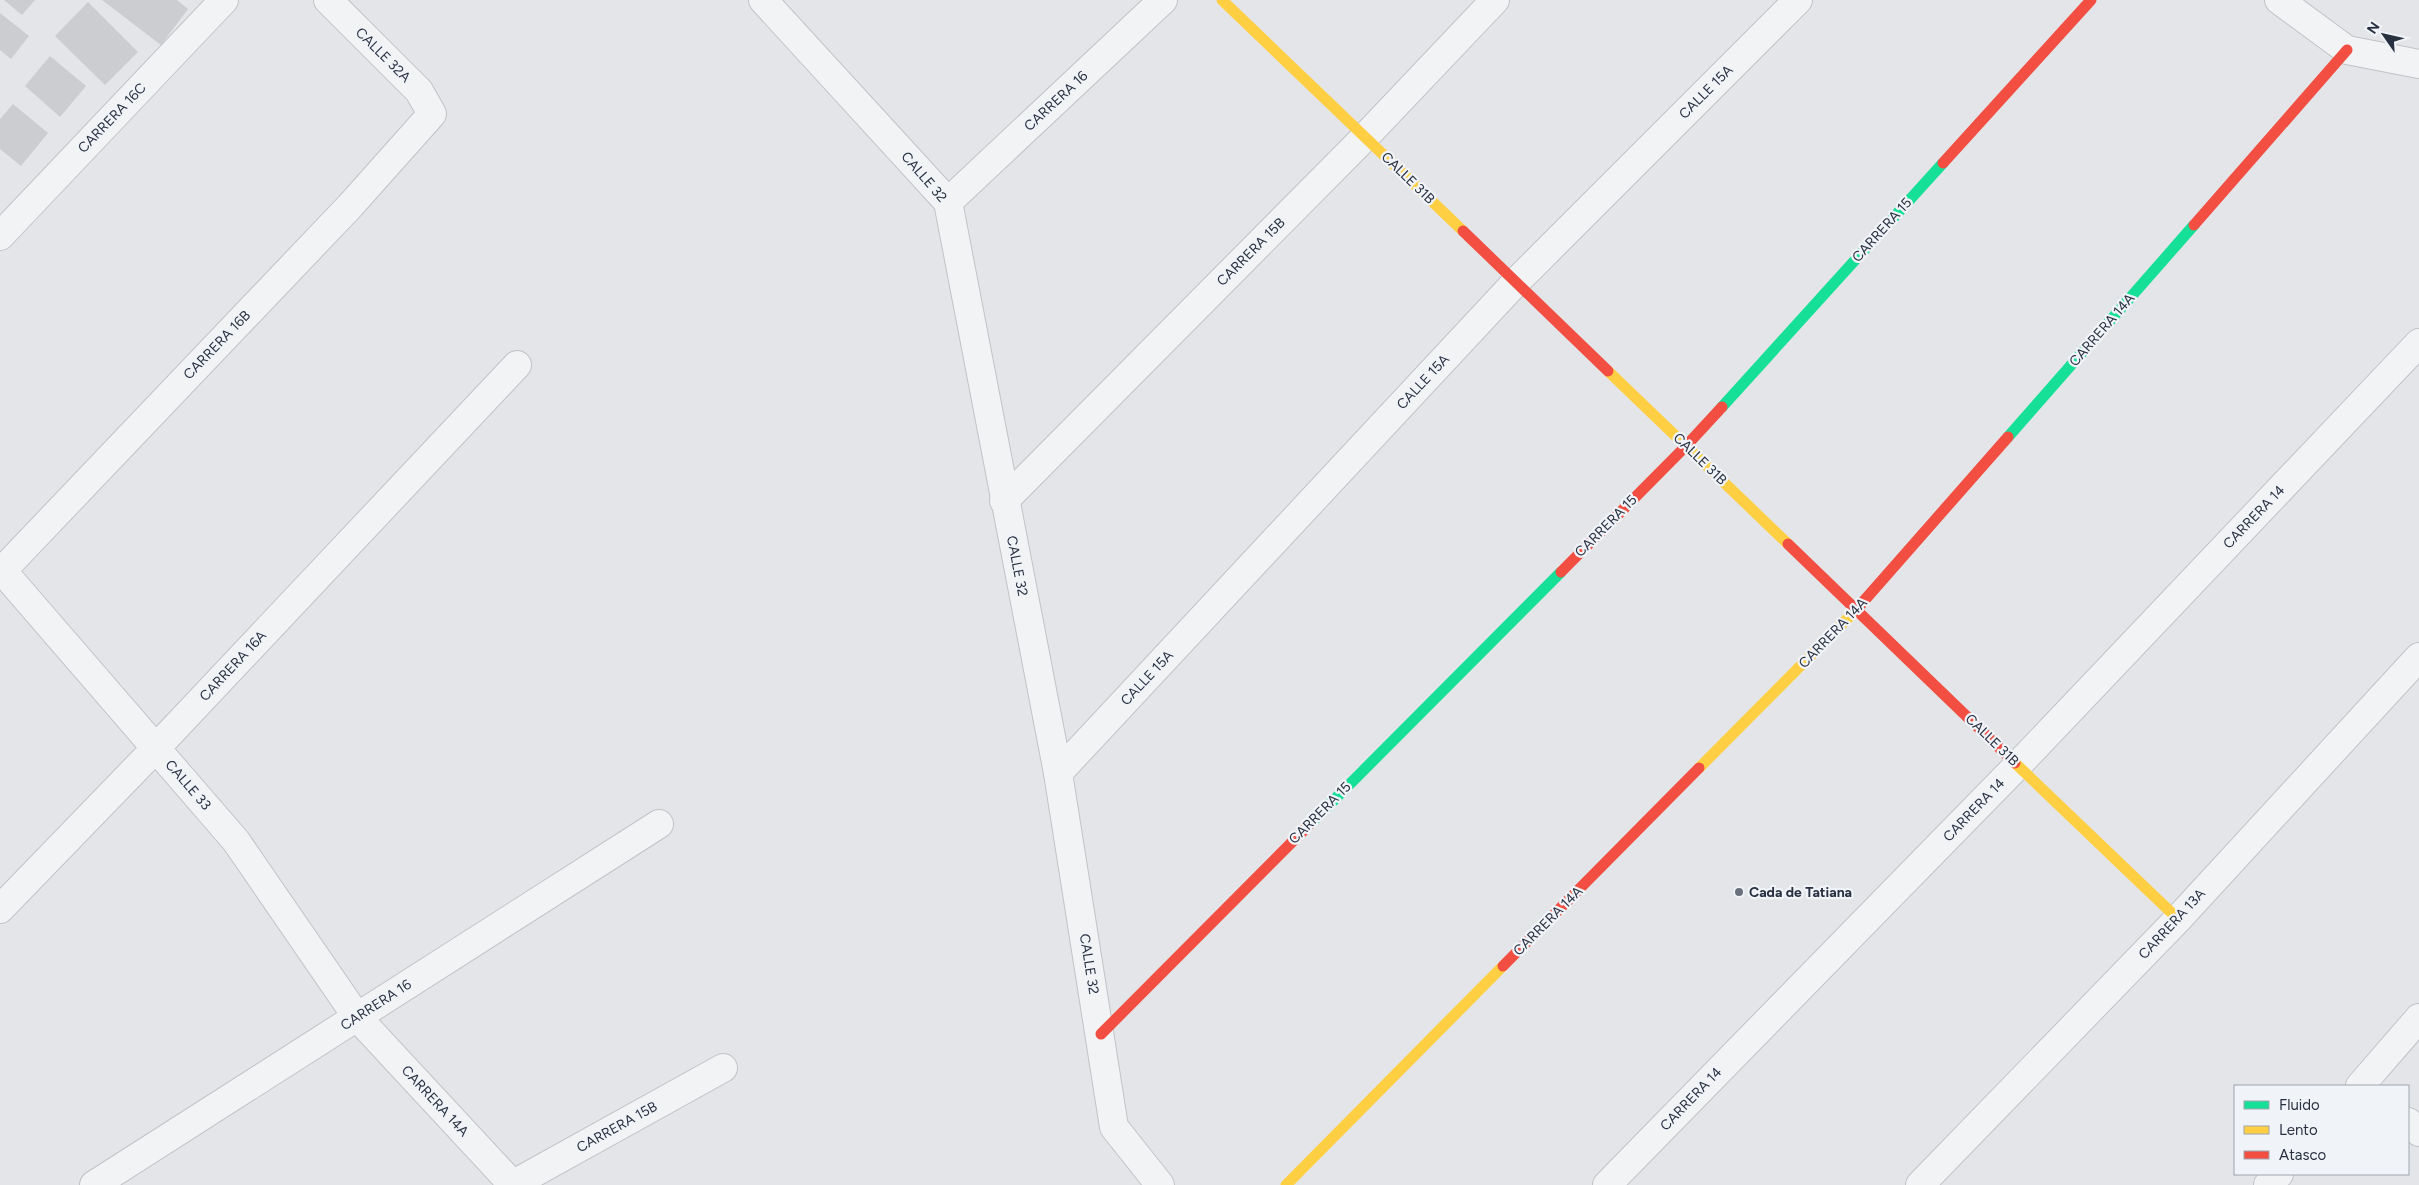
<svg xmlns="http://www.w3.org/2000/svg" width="2419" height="1185" viewBox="0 0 2419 1185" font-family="Figtree,sans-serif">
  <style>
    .building { fill: #cbcdd0 }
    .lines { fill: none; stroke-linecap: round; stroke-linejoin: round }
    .street-casing { stroke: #c1c3c6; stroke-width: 30 }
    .street { stroke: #f2f3f4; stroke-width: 28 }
    .fast { stroke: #16e098; stroke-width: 11 }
    .slow { stroke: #ffcf43; stroke-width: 11 }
    .jam { stroke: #f24e42; stroke-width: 11 }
    .poi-dot { fill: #6a707b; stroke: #f0f3f7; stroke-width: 2 }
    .labels { text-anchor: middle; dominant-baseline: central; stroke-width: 4.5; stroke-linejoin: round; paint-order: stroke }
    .street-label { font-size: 14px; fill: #293141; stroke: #f0f3f7 }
    .poi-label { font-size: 14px; font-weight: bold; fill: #293141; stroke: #f0f3f7; text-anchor: start }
  </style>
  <rect width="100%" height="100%" fill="#e3e5e8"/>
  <g class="building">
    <path d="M4,0H35L22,15Z"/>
    <path d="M102,0H177L188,9L161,45Z"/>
    <path d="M88,2L138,52L105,85L55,36Z"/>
    <path d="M0,13L29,36L11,59L0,50Z"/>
    <path d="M50,56L86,86L60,117L25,86Z"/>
    <path d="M13,104L48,133L21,166L0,149V119Z"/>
  </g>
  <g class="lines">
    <defs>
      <g id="street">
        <path d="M763,0L948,202L1058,773L1114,1127L1160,1185"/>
        <path d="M2279,0L2347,50L2419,64"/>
        <path d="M948,202L1163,0"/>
        <path d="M0,236L224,0"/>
        <path d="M1004,501L1365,137L1495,0"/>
        <path d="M0,568L236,841L357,1017L513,1185"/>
        <path d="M0,573L350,206L432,114L419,91L328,0"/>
        <path d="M1058,773L1516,282L1798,0"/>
        <path d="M0,909L156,748L517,365"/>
        <path d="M2360,1086L2419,1018"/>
        <path d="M2408,1122L2419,1132"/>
        <path d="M94,1185L659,824"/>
        <path d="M512,1185L723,1068"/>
        <path d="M1607,1185L2018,765L2419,343"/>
        <path d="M1920,1185L2178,919L2419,657"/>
        <path d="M2268,1185L2279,1174"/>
      </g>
    </defs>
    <use href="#street" class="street-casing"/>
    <use href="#street" class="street"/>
    <g class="fast">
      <path d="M1722,407L1943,163"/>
      <path d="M2008,437L2194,225"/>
      <path d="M1311,823L1561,572"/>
    </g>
    <g class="slow">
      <path d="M1222,0L1463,231"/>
      <path d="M1608,371L1788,544"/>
      <path d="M2015,763L2178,919"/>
      <path d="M1699,768L1855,611"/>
      <path d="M1286,1185L1503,966"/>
    </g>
    <g class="jam">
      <path d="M1943,163L2091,0"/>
      <path d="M2194,225L2347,50"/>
      <path d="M1463,231L1608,371"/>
      <path d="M1788,544L2015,763"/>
      <path d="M1561,572L1686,446L1722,407"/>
      <path d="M1855,611L2008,437"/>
      <path d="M1503,966L1699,768"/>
      <path d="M1101,1034L1311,823"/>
    </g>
  </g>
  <circle class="poi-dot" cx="1739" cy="892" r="5"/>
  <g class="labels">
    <g class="street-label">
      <text transform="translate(383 55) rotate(45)">CALLE 32A</text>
      <text transform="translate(1706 92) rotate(-45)">CALLE 15A</text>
      <text transform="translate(1056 101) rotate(-43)">CARRERA 16</text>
      <text transform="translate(112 118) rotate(-46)">CARRERA 16C</text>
      <text transform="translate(924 177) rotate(49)">CALLE 32</text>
      <text transform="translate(1408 178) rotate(44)">CALLE 31B</text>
      <text transform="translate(1882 230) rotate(-48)">CARRERA 15</text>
      <text transform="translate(1251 252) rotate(-45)">CARRERA 15B</text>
      <text transform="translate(2102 330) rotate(-49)">CARRERA 14A</text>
      <text transform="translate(217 345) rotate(-46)">CARRERA 16B</text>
      <text transform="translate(1423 382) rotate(-47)">CALLE 15A</text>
      <text transform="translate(1700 459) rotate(44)">CALLE 31B</text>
      <text transform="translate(2254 517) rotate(-46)">CARRERA 14</text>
      <text transform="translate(1606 526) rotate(-45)">CARRERA 15</text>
      <text transform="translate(1017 566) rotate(79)">CALLE 32</text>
      <text transform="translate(1833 633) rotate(-46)">CARRERA 14A</text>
      <text transform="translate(233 666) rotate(-47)">CARRERA 16A</text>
      <text transform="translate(1147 678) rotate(-47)">CALLE 15A</text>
      <text transform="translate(1992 740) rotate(44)">CALLE 31B</text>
      <text transform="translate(188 785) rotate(49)">CALLE 33</text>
      <text transform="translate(1974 810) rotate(-46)">CARRERA 14</text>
      <text transform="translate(1320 813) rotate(-45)">CARRERA 15</text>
      <text transform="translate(1548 921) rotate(-45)">CARRERA 14A</text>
      <text transform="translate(2172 924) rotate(-47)">CARRERA 13A</text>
      <text transform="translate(1089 964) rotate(81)">CALLE 32</text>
      <text transform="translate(376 1005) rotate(-33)">CARRERA 16</text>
      <text transform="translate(1691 1099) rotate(-46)">CARRERA 14</text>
      <text transform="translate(435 1101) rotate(47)">CARRERA 14A</text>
      <text transform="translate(617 1127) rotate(-29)">CARRERA 15B</text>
    </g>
    <g class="poi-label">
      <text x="1749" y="892">Cada de Tatiana</text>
    </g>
  </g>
  <rect x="2234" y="1085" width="175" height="90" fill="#f0f3f7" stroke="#a0a5ae"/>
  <rect x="2244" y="1101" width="25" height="8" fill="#16e098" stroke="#a0a5ae"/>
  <text x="2279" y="1110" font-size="15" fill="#293141">Fluido</text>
  <rect x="2244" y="1126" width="25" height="8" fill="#ffcf43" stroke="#a0a5ae"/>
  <text x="2279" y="1135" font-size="15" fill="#293141">Lento</text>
  <rect x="2244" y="1151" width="25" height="8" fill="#f24e42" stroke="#a0a5ae"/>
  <text x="2279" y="1160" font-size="15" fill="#293141">Atasco</text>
  <g transform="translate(2384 35) rotate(304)" stroke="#f0f3f7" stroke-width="4" paint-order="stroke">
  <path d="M0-4L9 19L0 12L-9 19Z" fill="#293141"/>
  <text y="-8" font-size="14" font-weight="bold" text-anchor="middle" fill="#293141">N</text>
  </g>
</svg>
